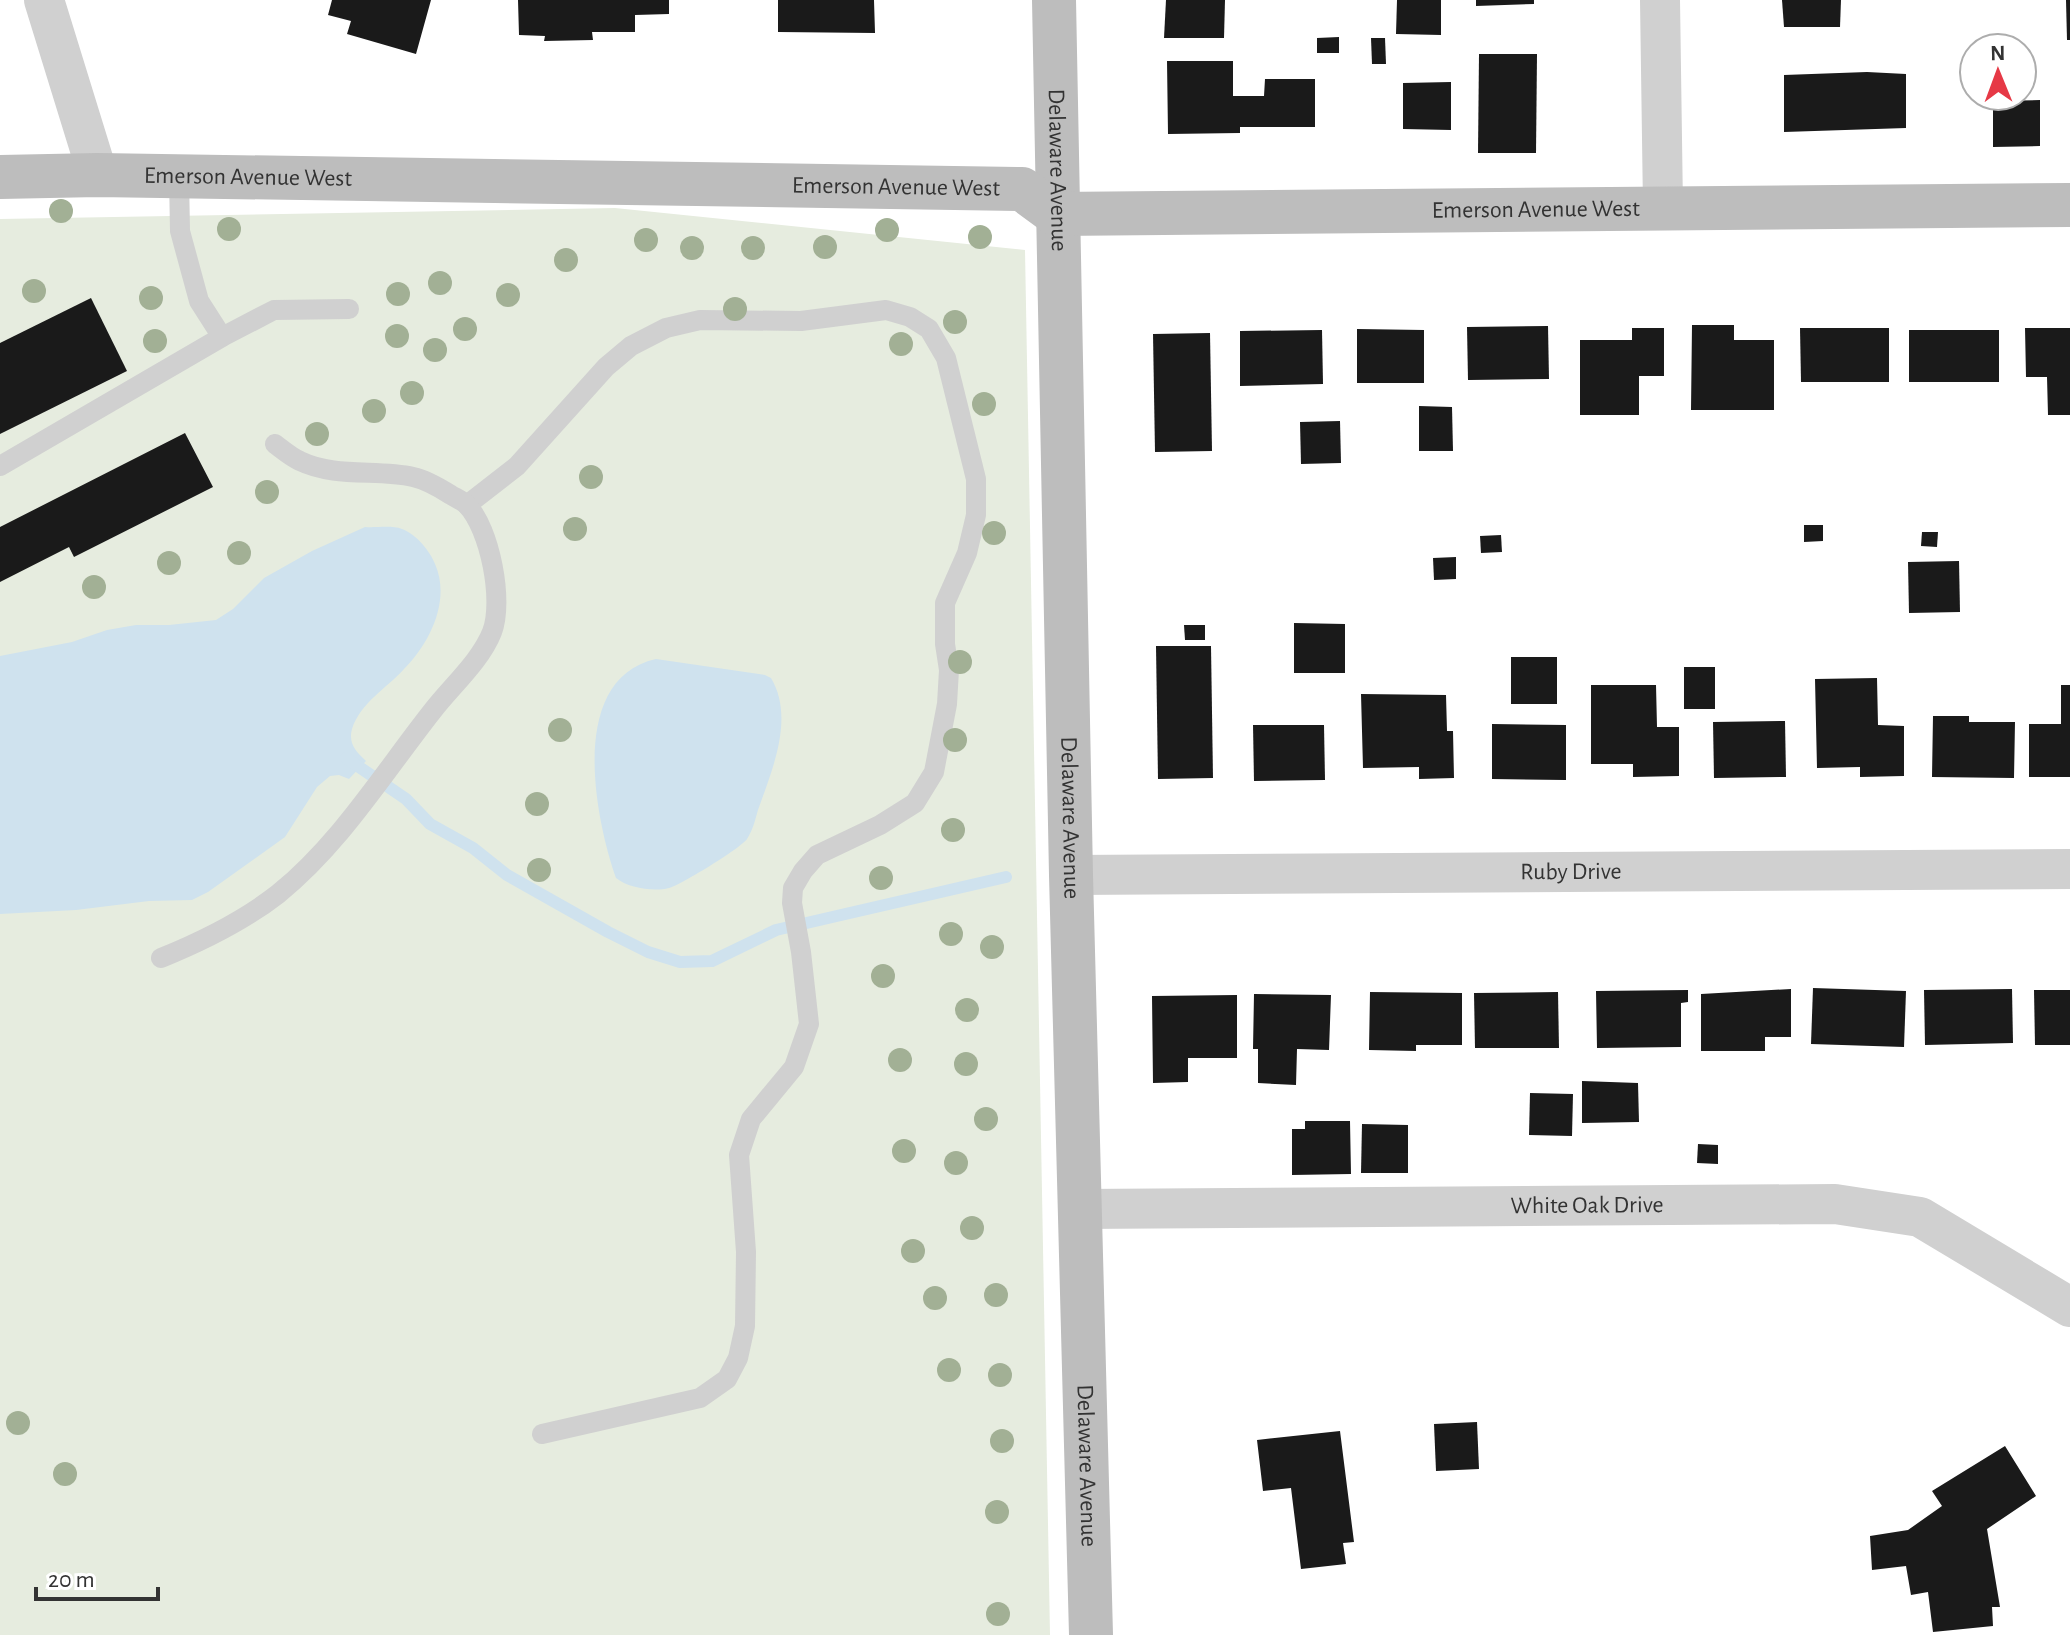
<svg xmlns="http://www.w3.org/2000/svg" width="2070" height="1635" viewBox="0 0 2070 1635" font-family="'Alegreya Sans',sans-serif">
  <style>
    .green { fill: #e6ecdf }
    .water { fill: #cfe2ee }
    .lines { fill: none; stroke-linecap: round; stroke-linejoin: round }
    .stream { stroke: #cfe2ee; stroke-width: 12 }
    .building { fill: #1a1a1a }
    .lane { stroke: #d0d0d0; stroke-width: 20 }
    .street { stroke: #d0d0d0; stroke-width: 40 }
    .secondary { stroke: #bdbdbd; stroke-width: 44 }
    .tree { fill: #a2b095 }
    .labels { text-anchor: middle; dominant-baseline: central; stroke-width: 8; stroke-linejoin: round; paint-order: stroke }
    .street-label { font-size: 24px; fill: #333; stroke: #fff }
  </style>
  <rect width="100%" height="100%" fill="#fff"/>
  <path class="green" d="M615,208L1025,250L1050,1635H0V219Z"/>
  <g class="water">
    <path d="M365,527C376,528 392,525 402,529C416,534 430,551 435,564C451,600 430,643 404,669C386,689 361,702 352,729C348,743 356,752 366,761L349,779L339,775L330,776L317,787L285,837L208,892L192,900L149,901L76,910L0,914V656L72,642L107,630L136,625H169L216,620L233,609L264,578L312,551Z"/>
    <path d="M656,659L765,675L771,678C795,718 772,770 758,810C755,820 753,830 747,839C741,848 679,886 669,888C654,892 628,888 616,878C595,818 567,679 656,659Z"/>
  </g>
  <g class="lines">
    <path class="stream" d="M346,758L406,799L430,824L473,848L507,875L608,932L648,952L680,962L712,961L776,930L1006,877"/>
  </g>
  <g class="building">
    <path d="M332,0H431L416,54L347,34L351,21L328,15Z"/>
    <path d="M518,0H669V14L635,15V32H592L593,40L544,41L545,36L519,35Z"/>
    <path d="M778,0H874L875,33L778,32Z"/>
    <path d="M1166,0H1225L1224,38H1164Z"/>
    <path d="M1397,0H1441V35L1396,34Z"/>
    <path d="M1476,0H1534V4L1476,6Z"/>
    <path d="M1782,0H1841L1840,27H1784Z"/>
    <path d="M2066,0H2070V40H2067Z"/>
    <path d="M1339,37V53H1317V38Z"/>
    <path d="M1371,38H1385L1386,64H1372Z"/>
    <path d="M1479,54H1537L1536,153H1478Z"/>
    <path d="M1167,61H1233V96H1264L1265,79H1315V127H1240V133L1168,134Z"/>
    <path d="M1867,72L1906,74V128L1784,132V75Z"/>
    <path d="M1451,82V130L1403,129V83Z"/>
    <path d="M2040,100V146L1993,147V101Z"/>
    <path d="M91,298L127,371L0,434V343Z"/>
    <path d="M1692,325H1734V340H1774V410H1691Z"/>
    <path d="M1548,326L1549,379L1468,380L1467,327Z"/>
    <path d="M1632,328H1664V376H1639V415H1580V340H1632Z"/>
    <path d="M1800,328H1889V382H1801Z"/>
    <path d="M2025,328H2070V415H2048L2047,377H2026Z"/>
    <path d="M1357,329L1424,330V383H1357Z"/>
    <path d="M1322,330L1323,384L1240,386V331Z"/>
    <rect x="1909" y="330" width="90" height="52"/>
    <path d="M1210,333L1212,451L1155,452L1153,334Z"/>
    <path d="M1419,406L1452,407L1453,451H1419Z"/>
    <path d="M1340,421L1341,463L1301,464L1300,422Z"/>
    <path d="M185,433L213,487L74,557L69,547L0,582V527Z"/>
    <path d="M1804,525H1823V541L1804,542Z"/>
    <path d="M1922,532H1938L1937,547L1921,546Z"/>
    <path d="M1501,535L1502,552L1481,553L1480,536Z"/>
    <path d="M1456,557V579L1434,580L1433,558Z"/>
    <path d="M1959,561L1960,612L1909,613L1908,562Z"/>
    <path d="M1294,623L1345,624V673H1294Z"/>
    <path d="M1184,625H1205V640H1185Z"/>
    <path d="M1156,646H1211L1213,778L1158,779Z"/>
    <rect x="1511" y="657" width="46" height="47"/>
    <rect x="1684" y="667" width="31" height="42"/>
    <path d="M1877,678L1878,725L1904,726V776L1860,777V767L1817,768L1815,679Z"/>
    <path d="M1591,685H1656L1657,727H1679V776L1633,777V764H1591Z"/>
    <path d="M2061,685H2070V777H2029V724H2061Z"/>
    <path d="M1361,694L1446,695L1447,731H1453L1454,778L1419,779V767L1363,768Z"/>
    <path d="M1933,716H1969V722H2015L2014,778L1932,777Z"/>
    <path d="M1785,721L1786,777L1714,778L1713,722Z"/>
    <path d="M1492,724L1566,725V780L1492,779Z"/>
    <path d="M1253,725H1324L1325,780L1254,781Z"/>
    <path d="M1813,988L1906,991L1904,1047L1811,1044Z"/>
    <path d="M1791,989V1037H1765V1051H1701V994Z"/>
    <path d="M2012,989L2013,1043L1925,1045L1924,990Z"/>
    <path d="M1688,990V1002L1681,1003V1047L1597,1048L1596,991Z"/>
    <path d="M2034,990H2070V1045H2035Z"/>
    <path d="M1370,992L1462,993V1045H1416V1051L1369,1050Z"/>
    <path d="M1558,992L1559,1048H1475L1474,993Z"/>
    <path d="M1254,994L1331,995L1329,1050L1297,1049L1296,1085L1258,1083V1049H1253Z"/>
    <path d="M1237,995V1058H1188V1082L1153,1083L1152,996Z"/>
    <path d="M1582,1081L1638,1083L1639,1122L1582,1123Z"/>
    <path d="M1530,1093L1573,1094L1572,1136L1529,1135Z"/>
    <path d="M1305,1121H1350L1351,1174L1292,1175V1129H1305Z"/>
    <path d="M1362,1124L1408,1125V1173H1361Z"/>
    <path d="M1698,1144L1718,1145V1164L1697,1163Z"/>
    <path d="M1477,1422L1479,1469L1436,1471L1434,1424Z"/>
    <path d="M1340,1431L1354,1542L1343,1543L1346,1564L1301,1569L1291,1488L1263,1491L1257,1440Z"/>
    <path d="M2005,1446L2036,1496L1987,1529L2000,1607H1992L1993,1626L1933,1632L1928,1592L1911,1595L1906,1566L1872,1570L1870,1536L1908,1530L1942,1506L1932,1491Z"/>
  </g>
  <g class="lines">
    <g class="lane">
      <path d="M222,337L274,310L349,309"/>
      <path d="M0,466L222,337L199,301L180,231L179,177"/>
      <path d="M467,505L517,466L606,367L631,346L666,328L700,320L801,321L886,310L910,317L929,329L946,358L976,479V515L967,553L945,603V644L949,670L947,704L934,772L915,803L880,825L817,855L803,871L793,888L792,903L801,952L809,1024L794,1067L751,1119L739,1155L746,1252L745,1326L738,1358L727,1379L700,1398L542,1434"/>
      <path d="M161,958C203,941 242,922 278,894C341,843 384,772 434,709C453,685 481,660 492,632C504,601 490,529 467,505C463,501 456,498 451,495C440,488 427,480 413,477C377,469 335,478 300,461C291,457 283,450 275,444"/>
    </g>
    <g class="street">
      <path d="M44,0L98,175"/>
      <path d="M1660,0L1663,207"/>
      <path id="s1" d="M1071,875L2070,869"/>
      <path id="s2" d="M1079,1209L1835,1204L1920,1217L2070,1307"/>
    </g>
    <g class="secondary">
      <path id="s3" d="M1054,0L1071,875L1091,1635"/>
      <path id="s4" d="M0,177L98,175L1022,189L1056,214L2070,205"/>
    </g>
  </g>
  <g class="tree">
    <circle cx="61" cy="211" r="12"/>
    <circle cx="229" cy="229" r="12"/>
    <circle cx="887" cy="230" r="12"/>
    <circle cx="980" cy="237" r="12"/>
    <circle cx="646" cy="240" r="12"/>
    <circle cx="825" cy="247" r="12"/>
    <circle cx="692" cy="248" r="12"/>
    <circle cx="753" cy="248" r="12"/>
    <circle cx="566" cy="260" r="12"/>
    <circle cx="440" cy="283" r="12"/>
    <circle cx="34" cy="291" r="12"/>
    <circle cx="398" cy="294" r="12"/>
    <circle cx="508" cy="295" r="12"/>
    <circle cx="151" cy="298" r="12"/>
    <circle cx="735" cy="309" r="12"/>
    <circle cx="955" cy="322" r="12"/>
    <circle cx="465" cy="329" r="12"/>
    <circle cx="397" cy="336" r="12"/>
    <circle cx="155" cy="341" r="12"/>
    <circle cx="901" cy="344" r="12"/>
    <circle cx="435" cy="350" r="12"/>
    <circle cx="412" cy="393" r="12"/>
    <circle cx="984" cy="404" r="12"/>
    <circle cx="374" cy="411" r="12"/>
    <circle cx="317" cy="434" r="12"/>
    <circle cx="591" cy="477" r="12"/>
    <circle cx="267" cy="492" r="12"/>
    <circle cx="575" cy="529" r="12"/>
    <circle cx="994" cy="533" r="12"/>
    <circle cx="239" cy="553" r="12"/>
    <circle cx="169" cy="563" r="12"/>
    <circle cx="94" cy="587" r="12"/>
    <circle cx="960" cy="662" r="12"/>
    <circle cx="560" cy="730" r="12"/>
    <circle cx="955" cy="740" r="12"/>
    <circle cx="537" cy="804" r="12"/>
    <circle cx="953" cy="830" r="12"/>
    <circle cx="539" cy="870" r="12"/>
    <circle cx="881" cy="878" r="12"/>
    <circle cx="951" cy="934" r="12"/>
    <circle cx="992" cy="947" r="12"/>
    <circle cx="883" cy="976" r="12"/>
    <circle cx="967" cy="1010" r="12"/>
    <circle cx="900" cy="1060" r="12"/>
    <circle cx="966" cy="1064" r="12"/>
    <circle cx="986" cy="1119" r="12"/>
    <circle cx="904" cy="1151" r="12"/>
    <circle cx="956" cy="1163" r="12"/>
    <circle cx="972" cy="1228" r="12"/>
    <circle cx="913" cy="1251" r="12"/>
    <circle cx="996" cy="1295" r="12"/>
    <circle cx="935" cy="1298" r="12"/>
    <circle cx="949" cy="1370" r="12"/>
    <circle cx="1000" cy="1375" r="12"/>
    <circle cx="18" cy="1423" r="12"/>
    <circle cx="1002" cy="1441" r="12"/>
    <circle cx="65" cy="1474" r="12"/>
    <circle cx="997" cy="1512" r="12"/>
    <circle cx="998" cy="1614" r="12"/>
  </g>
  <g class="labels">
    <g class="street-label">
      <text stroke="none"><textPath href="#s3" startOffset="170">Delaware Avenue</textPath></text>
      <text stroke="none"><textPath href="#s4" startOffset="248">Emerson Avenue West</textPath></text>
      <text stroke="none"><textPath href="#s4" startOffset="896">Emerson Avenue West</textPath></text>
      <text stroke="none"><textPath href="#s4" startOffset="1544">Emerson Avenue West</textPath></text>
      <text stroke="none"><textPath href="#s3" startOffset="818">Delaware Avenue</textPath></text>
      <text stroke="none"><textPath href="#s1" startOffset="500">Ruby Drive</textPath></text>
      <text stroke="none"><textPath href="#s2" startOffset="508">White Oak Drive</textPath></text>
      <text stroke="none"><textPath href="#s3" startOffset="1466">Delaware Avenue</textPath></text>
    </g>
  </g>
  <g transform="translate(1998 72) rotate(359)"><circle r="38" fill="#ffffff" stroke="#adadad" stroke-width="2"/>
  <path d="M0-6L14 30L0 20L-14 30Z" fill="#e63946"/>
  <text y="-12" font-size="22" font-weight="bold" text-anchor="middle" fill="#333333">N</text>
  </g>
  <path d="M36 1587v12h122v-12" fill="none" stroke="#333333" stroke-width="4"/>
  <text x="48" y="1587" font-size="24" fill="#333333" stroke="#ffffff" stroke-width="6" paint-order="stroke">20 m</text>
</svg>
